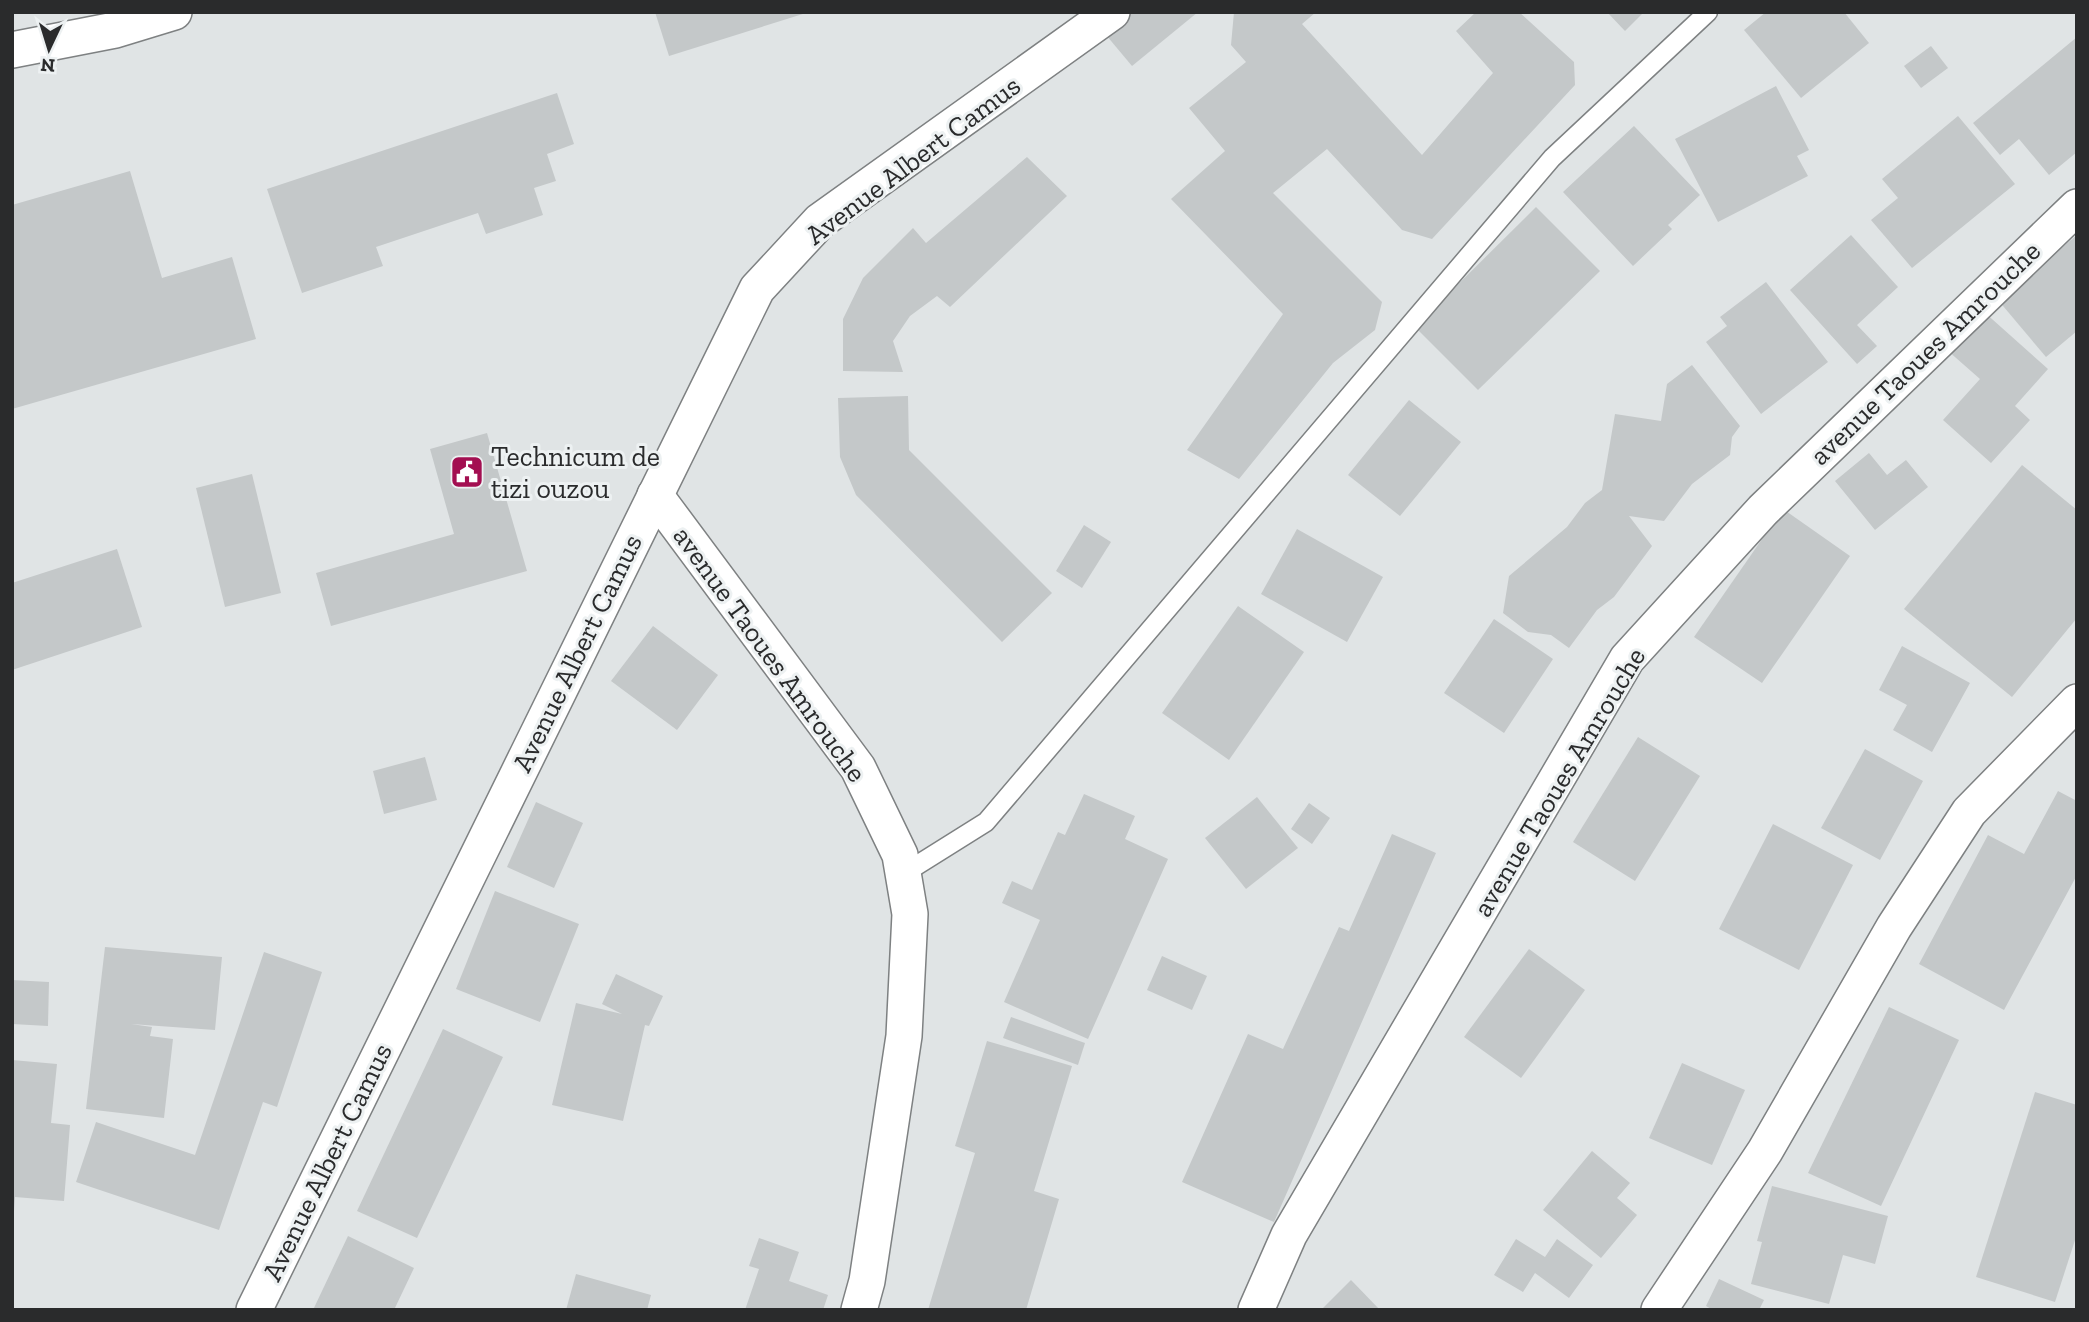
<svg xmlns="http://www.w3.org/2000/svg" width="2089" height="1322" viewBox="0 0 2089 1322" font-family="'Zilla Slab',serif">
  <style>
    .building { fill: #c4c8c9 }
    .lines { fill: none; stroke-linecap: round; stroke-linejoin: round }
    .service-casing { stroke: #7e8182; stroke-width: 21 }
    .minor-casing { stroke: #7e8182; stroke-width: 38 }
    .service { stroke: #fff; stroke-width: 18 }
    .minor { stroke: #fff; stroke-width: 35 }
    .labels { text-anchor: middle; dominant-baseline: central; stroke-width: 6; stroke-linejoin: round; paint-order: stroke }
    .street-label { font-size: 28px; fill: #2a2b2c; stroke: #edf1f2 }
    .poi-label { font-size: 28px; fill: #2a2b2c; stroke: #edf1f2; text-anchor: start }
  </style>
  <rect width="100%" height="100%" fill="#e0e4e5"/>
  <g class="building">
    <path d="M655,12H806V13L669,56Z"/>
    <path d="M1097,12H1198L1132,66L1091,17Z"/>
    <path d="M1234,12H1316L1302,24L1422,155L1493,73L1456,31L1476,12H1519L1574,62L1575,85L1432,239L1402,230L1327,149L1273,193L1382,302L1375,330L1333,363L1239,479L1187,450L1283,314L1171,199L1225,151L1189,108L1246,62L1231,45Z"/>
    <path d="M1607,12H1644L1625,31Z"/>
    <path d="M1766,12H1844L1869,43L1801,98L1744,30Z"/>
    <path d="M2077,37V152L2049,175L2019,139L2000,155L1973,123Z"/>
    <path d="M1931,46L1948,68L1921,88L1904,66Z"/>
    <path d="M1776,86L1809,150L1797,156L1808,176L1718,222L1675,139Z"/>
    <path d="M557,93L574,144L547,154L556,181L534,188L543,215L486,234L478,213L376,247L383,266L302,293L267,189Z"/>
    <path d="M1958,116L2015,184L1912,268L1871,220L1898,198L1882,179Z"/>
    <path d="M1634,126L1700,195L1668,225L1672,229L1633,266L1563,192Z"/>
    <path d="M1027,157L1067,196L950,307L937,296L910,316L893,341L903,372L843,371V319L863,278L913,228L926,243Z"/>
    <path d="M130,171L162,278L232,257L256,339L12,409V205Z"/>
    <path d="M1536,207L1600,271L1478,390L1415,327Z"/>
    <path d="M1851,235L1898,287L1857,325L1877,346L1857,364L1790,290Z"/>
    <path d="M2077,235V331L2046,357L1998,300Z"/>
    <path d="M1766,282L1828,362L1761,414L1706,342L1727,326L1720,317Z"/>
    <path d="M1983,311L2048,369L2015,406L2030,420L1991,463L1943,420L1980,379L1947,350Z"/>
    <path d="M1692,365L1740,426L1732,437L1730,455L1692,484L1664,521L1629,516L1652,546L1614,597L1597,610L1569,648L1551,635L1528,632L1503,613L1509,576L1567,527L1585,503L1602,490L1615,414L1661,421L1667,384Z"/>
    <path d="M908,396L909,450L1052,593L1002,642L856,495L840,457L838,398Z"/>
    <path d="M1409,400L1461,442L1400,516L1348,475Z"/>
    <path d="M487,433L527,571L331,626L316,573L454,534L430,449Z"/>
    <path d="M1869,453L1887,475L1906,460L1928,487L1875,530L1835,481Z"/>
    <path d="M2022,465L2077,510V618L2012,697L1904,609Z"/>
    <path d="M252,474L281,593L225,607L196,488Z"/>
    <path d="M1783,509L1850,556L1762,683L1694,637Z"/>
    <path d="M1084,525L1111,542L1082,588L1056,571Z"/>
    <path d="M1297,529L1383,577L1347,642L1261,594Z"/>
    <path d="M117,549L142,627L12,670V583Z"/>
    <path d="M1238,606L1304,652L1229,760L1162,713Z"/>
    <path d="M1494,619L1553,659L1504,733L1444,693Z"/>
    <path d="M653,626L718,675L677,730L611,681Z"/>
    <path d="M1902,646L1970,683L1932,752L1893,730L1907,705L1879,690Z"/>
    <path d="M1638,737L1700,776L1635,881L1573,842Z"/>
    <path d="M1865,749L1923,781L1880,860L1821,828Z"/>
    <path d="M425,757L437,800L384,814L373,771Z"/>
    <path d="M2058,791L2077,801V875L2004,1010L1919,964L1988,835L2024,854Z"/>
    <path d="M1084,794L1135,816L1125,839L1168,859L1088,1039L1004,1002L1040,920L1002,903L1012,881L1032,890L1058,832L1065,835Z"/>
    <path d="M1257,797L1298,848L1246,889L1205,838Z"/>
    <path d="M536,802L583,823L554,888L507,867Z"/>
    <path d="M1309,803L1330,818L1312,844L1291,829Z"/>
    <path d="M1773,824L1853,865L1799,970L1719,929Z"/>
    <path d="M1392,834L1436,853L1274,1222L1182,1182L1248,1034L1283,1049L1339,927L1349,931Z"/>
    <path d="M495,891L579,924L540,1022L456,989Z"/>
    <path d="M105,947L222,957L215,1030L131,1024L152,1027L150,1036L173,1039L164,1118L86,1109Z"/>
    <path d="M1529,949L1585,990L1521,1078L1464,1037Z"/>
    <path d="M264,952L322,972L277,1107L263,1102L219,1230L76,1182L96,1122L195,1155Z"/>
    <path d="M1162,956L1207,976L1192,1010L1147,990Z"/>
    <path d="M616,974L663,996L649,1026L645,1025L623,1121L552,1105L576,1003L622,1014L602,1004Z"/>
    <path d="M12,980L49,982L48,1026L12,1024Z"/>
    <path d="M1889,1007L1959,1040L1881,1206L1808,1173Z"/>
    <path d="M1011,1017L1085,1043L1078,1065L1003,1038Z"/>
    <path d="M443,1029L503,1057L417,1238L357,1211Z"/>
    <path d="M987,1041L1072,1066L1034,1191L1059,1199L1026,1310H928L975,1153L955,1146Z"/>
    <path d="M12,1060L57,1064L51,1123L70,1125L64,1201L15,1197L14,1211Z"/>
    <path d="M1682,1063L1745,1090L1712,1165L1649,1138Z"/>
    <path d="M2035,1092L2077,1105V1234L2055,1302L1976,1277Z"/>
    <path d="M1592,1151L1630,1183L1617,1198L1637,1215L1601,1258L1543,1210Z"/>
    <path d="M1772,1186L1888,1216L1875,1264L1843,1255L1829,1304L1751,1284L1762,1242L1757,1241Z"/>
    <path d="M348,1236L414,1268L394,1310H313Z"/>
    <path d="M759,1238L799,1252L789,1281L828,1295L823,1310H745L759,1269L749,1266Z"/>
    <path d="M1516,1239L1545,1257L1557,1239L1593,1265L1569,1298L1535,1273L1523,1292L1494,1275Z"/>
    <path d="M576,1274L651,1295L647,1310H566Z"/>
    <path d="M1719,1279L1764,1300L1759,1310H1713L1706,1306Z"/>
    <path d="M1351,1280L1380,1310H1321Z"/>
  </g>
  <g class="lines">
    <defs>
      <path id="service" d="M903,874L986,822L1552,158L1708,12"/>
      <g id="minor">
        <path d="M12,50L115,30L174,12"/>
        <path d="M655,495L858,768L900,855L910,914L904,1036L867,1281L859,1310"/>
        <path d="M254,1310L757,289L820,221L1112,12"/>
        <path d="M1256,1310L1289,1235L1627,659L1763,510L2077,207"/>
        <path d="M1659,1310L1765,1151L1894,927L1969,812L2077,702"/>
      </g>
    </defs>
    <use href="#service" class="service-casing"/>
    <use href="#minor" class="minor-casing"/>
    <use href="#service" class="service"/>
    <use href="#minor" class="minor"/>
  </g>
  <defs>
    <symbol id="civic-square" viewBox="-11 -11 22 22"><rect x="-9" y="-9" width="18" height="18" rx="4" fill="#a30f51" stroke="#edf1f2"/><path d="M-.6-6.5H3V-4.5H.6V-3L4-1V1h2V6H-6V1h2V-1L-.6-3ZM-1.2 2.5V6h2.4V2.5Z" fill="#fff"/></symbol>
  </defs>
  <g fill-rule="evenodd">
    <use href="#civic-square" x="448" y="453" width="38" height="38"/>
  </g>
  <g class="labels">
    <g class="street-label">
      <text transform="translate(913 160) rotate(-37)">Avenue Albert Camus</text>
      <text transform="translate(1925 353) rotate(-44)">avenue Taoues Amrouche</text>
      <text transform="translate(577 653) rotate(-64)">Avenue Albert Camus</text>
      <text transform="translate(770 654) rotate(54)">avenue Taoues Amrouche</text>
      <text transform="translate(1559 782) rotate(-59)">avenue Taoues Amrouche</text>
      <text transform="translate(327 1162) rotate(-64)">Avenue Albert Camus</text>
    </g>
    <g class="poi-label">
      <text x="491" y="456">Technicum de<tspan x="491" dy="32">tizi ouzou</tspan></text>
    </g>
  </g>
  <rect width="2089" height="1322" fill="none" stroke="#2a2b2c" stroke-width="28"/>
  <g transform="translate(49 49) rotate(184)" stroke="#edf1f2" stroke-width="5" paint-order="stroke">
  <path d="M0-5L12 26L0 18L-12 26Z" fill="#2a2b2c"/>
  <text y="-10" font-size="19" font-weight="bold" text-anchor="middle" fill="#2a2b2c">N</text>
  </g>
</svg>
